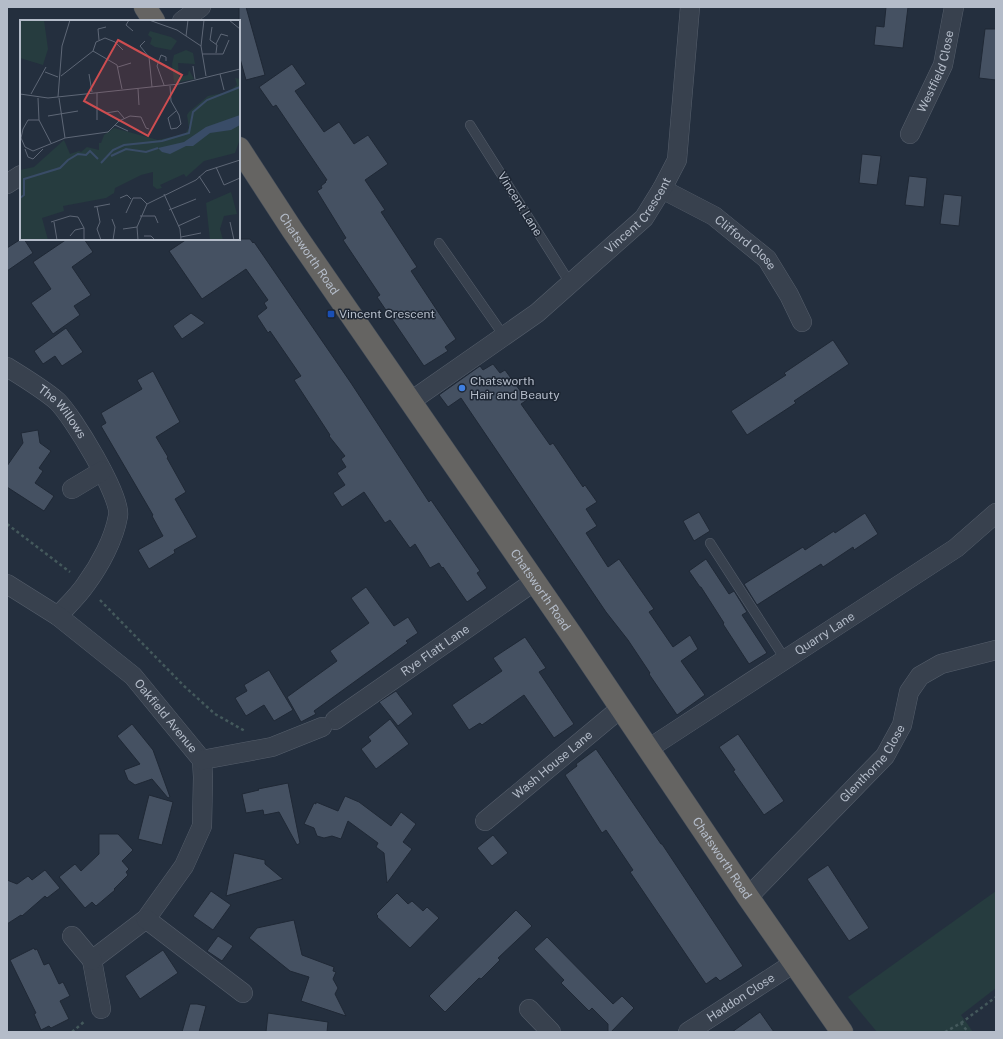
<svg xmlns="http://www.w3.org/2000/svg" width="1003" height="1039" viewBox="0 0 1003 1039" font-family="'Public Sans',sans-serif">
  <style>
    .green { fill: #263c3f }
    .building { fill: #455162; stroke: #1f2835 }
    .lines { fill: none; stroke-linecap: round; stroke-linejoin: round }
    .service-casing { stroke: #565f6c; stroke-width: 10 }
    .minor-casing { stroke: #565f6c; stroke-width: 20 }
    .trunk-casing { stroke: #434c59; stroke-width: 23 }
    .path { stroke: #44595c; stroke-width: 2.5; stroke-dasharray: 3 3; stroke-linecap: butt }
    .service { stroke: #38414e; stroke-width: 9 }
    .minor { stroke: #38414e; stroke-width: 19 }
    .trunk { stroke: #656462; stroke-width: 22 }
    .transit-dot { fill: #1a4fb4; stroke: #1d2633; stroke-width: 1.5 }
    .shop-dot { fill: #3f7fe0; stroke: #1d2633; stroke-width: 1.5 }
    .labels { text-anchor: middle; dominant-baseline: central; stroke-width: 3; stroke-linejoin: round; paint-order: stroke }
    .street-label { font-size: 12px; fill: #b4bcc9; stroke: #1d2633 }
    .poi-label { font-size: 12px; fill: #b4bcc9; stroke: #1d2633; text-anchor: start }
    .inset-river { fill: none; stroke: #394c67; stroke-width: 2 }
    .inset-road { fill: none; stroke: #5e6776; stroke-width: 1 }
    .view { fill: #ce4d50; fill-opacity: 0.15; stroke: #ce4d50; stroke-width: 2 }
    .inset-edge { fill: none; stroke: #b4bcc9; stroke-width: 2 }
  </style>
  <rect width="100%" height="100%" fill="#242f3e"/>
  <path class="green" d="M996,891V988L961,1015L973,1032H877L848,997Z"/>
  <g class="building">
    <path d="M239,7H246L265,75L246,80L239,55Z"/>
    <path d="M886,7H908L903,48L874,45L876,26L884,27Z"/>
    <path d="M985,29H996V80L979,78Z"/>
    <path d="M292,64L306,84L295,91L324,132L339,122L354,144L368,135L388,164L365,180L385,210L381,212L417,267L411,271L456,339L445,347L448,351L424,366L377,297L380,295L343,240L346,238L317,191L322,188L321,186L326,182L325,181L327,180L276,105L273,107L259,87Z"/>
    <path d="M862,154L881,156L877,185L859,183Z"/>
    <path d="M909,176L927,178L924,207L905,205Z"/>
    <path d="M944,194L962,196L959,226L940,224Z"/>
    <path d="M21,239H24L33,253L7,271V248Z"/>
    <path d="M67,239H84L93,252L72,267L91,295L74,306L80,315L53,334L31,303L51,289L33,262Z"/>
    <path d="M187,239H250L253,243L254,242L351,383L429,502L431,500L480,571L477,573L487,588L467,602L443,567L442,568L439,563L430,568L415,544L410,548L390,520L385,523L364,492L342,507L333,493L345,485L337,473L346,467L341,459L345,456L329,436L330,435L294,380L301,376L270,331L268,333L257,316L267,308L264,303L268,300L246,269L202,299L169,251Z"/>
    <path d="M191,313L205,323L182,339L173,326Z"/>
    <path d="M66,328L83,352L62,366L55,356L43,364L34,351Z"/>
    <path d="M833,340L849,364L794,401L796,403L747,435L731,411L786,375L784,373Z"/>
    <path d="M493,364L500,373L505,370L527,400L521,404L550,445L553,443L583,487L585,485L597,502L586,509L597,526L586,533L608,567L619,559L654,609L649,612L673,647L690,635L698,649L681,661L705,695L677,715L649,674L650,673L628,640L606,612L461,398L448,407L439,395L480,366L483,370Z"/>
    <path d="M153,371L180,422L156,437L168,457L167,458L186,492L175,499L197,537L174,550L175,553L149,569L138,550L163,536L152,516L153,515L101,426L106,423L101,413L142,389L137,380Z"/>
    <path d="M38,430L40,443L51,451L39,468L43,471L35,483L54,496L44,511L7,487V466L23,443L21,433Z"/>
    <path d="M699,512L710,531L694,541L683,521Z"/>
    <path d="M865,513L878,534L854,550L853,547L823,567L821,564L757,605L744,584L803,547L805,550L834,531L835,533Z"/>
    <path d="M706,559L729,594L734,591L747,612L742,615L767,653L749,664L723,624L724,623L701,587H700L689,571Z"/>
    <path d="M366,587L394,626L408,617L418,633L406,641L408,643L314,711L316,714L301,722L287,697L337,661L330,651L369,623L351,598Z"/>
    <path d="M525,637L546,668L539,672L574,724L554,738L524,695L482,725L480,723L469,730L452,705L502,671L493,658Z"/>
    <path d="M269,670L293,710L274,721L264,705L246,716L235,698L247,691L244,685Z"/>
    <path d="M396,691L413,714L398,726L379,702Z"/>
    <path d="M390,719L409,744L376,769L361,749L371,741L368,737Z"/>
    <path d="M132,724L153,750L170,797L168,798L152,779L135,785L128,780L124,770L140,764L117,736Z"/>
    <path d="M738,734L784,801L764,815L733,771L735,770L719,747Z"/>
    <path d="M596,749L661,844H662L743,966L720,981L716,977L706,984L630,872L633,870L606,830L602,833L565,775L577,766L576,764Z"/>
    <path d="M288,783L300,843L297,845L279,812L264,815L263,810L246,813L242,794L259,790L258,789Z"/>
    <path d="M149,795L173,802L162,845L138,839Z"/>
    <path d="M345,796L359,802L391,826L401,812L416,824L403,842L412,849L387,883L384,853L376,847L378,843L348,821L341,839L332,836L324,838L317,836L314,828L304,824L314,803L316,804V802L338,811Z"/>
    <path d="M99,834H118L133,850L122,861L129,869L126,872L128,875L114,889L115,890L96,906L92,902L85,908L59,877L75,864L81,871L99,854Z"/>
    <path d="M493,835L508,853L492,866L477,848Z"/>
    <path d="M234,853L265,860V864L283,879L226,896Z"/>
    <path d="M828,865L869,928L849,941L807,879Z"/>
    <path d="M45,870L60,888L47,898L45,896L22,916L21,915L7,924V880L17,884L28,876L32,880Z"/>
    <path d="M211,891L231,905L213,930L193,916Z"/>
    <path d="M397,893L408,904L412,901L423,911L427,907L439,918L410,948L377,917L378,916L376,914Z"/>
    <path d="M516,910L532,926L498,958L500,960L481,979L479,978L445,1012L429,996Z"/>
    <path d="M294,920L302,955L334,967L333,971L336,972L333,979L338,988L335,994L346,1016L301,1001L309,977L290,971L249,938L257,928Z"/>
    <path d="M218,936L233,946L222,961L207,951Z"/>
    <path d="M547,937L613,1004L622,996L634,1008L611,1032H608V1024L592,1008L589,1011L561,983L564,980L534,949Z"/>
    <path d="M34,948L35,950L37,949L44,965L49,963L59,984L63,982L70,996L60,1001L69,1019L51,1028L49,1026L41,1030L34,1014L36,1013L10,960Z"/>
    <path d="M163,950L178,973L140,999L125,976Z"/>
    <path d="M190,1004H197L206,1006L199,1032H182Z"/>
    <path d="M760,1012L774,1032H732Z"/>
    <path d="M268,1013L328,1022L327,1032H266Z"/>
  </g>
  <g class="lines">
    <defs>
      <g id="service">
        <path d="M470,125L570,283"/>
        <path d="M439,243L504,336"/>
        <path d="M710,543L785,659"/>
      </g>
      <g id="minor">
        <path d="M182,21L201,7"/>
        <path id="s1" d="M910,134L943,65L954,7"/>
        <path d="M7,184L21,175"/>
        <path id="s2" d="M662,189L714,216L767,259L789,295L802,322"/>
        <path id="s3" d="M7,367C23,377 43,389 57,401C72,415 122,497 118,516C114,539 100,565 86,584C78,596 67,606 58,616"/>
        <path id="s4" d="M411,401L537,313L644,218L662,189L677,160L690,7"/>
        <path d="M72,489L102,471"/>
        <path id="s5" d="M7,584L58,616L133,676L202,760L203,777L202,826L184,866L146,919L92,960L101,1009"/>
        <path id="s6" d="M335,720L535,581"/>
        <path id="s7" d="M648,749L956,548L996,513"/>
        <path d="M202,760L272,747L322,727"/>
        <path id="s8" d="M485,821L621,708"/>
        <path id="s9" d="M748,897L885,756L902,725L909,692L920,676L941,664L996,650"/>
        <path d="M146,919L243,993"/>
        <path d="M72,936L92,960"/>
        <path d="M529,1009L551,1032"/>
        <path id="s10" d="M688,1032L794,963"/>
      </g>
      <g id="trunk">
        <path d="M145,7L154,21"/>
        <path id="s11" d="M239,148L293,231L573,637L748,897L842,1032"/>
      </g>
    </defs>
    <use href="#service" class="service-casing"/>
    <use href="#minor" class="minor-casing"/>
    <use href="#trunk" class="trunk-casing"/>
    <g class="path">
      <path d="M7,524L70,572"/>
      <path d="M100,600L184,686L215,714L245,731"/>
      <path d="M961,1023L996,997"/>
      <path d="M72,1032L85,1021"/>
      <path d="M945,1032L961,1023L968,1032"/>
    </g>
    <use href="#service" class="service"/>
    <use href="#minor" class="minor"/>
    <use href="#trunk" class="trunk"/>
  </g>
  <rect class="transit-dot" x="327" y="310" width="8" height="8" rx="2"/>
  <circle class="shop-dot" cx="462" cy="388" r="4"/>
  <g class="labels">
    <g class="street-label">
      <text stroke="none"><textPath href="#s1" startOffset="68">Westfield Close</textPath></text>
      <text transform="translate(520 204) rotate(58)">Vincent Lane</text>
      <text stroke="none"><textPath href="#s4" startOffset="295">Vincent Crescent</textPath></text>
      <text stroke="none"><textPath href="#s2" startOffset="100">Clifford Close</textPath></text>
      <text stroke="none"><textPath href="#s11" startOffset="127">Chatsworth Road</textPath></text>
      <text stroke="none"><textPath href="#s3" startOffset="72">The Willows</textPath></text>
      <text stroke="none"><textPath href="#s11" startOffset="535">Chatsworth Road</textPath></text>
      <text stroke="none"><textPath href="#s7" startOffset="211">Quarry Lane</textPath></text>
      <text stroke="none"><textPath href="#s6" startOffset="122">Rye Flatt Lane</textPath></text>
      <text stroke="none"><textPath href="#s5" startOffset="208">Oakfield Avenue</textPath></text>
      <text stroke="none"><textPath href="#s9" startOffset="183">Glenthorne Close</textPath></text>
      <text stroke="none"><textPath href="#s8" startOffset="88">Wash House Lane</textPath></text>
      <text stroke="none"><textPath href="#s11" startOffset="859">Chatsworth Road</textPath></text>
      <text stroke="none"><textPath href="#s10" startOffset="63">Haddon Close</textPath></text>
    </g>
    <g class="poi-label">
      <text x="339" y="314">Vincent Crescent</text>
      <text x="470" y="381">Chatsworth<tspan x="470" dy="14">Hair and Beauty</tspan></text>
    </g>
  </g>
  <g transform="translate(20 20)">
    <rect width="220" height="220" fill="#242f3e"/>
    <path d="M0,0H24L28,29L23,45L0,38ZM130,11L151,17L157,21L151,30L135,27L130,24L132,18L128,15ZM166,30L173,33L175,44L158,43L159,57L168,55L169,50L174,59L154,63L152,44L154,35ZM215,58L220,59V119L215,133L184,141L166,157L164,154L140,165L142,168L137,169L133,166V152L121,155L95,168L94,173L86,178L43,186L44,191L22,198L28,220H0V150L14,147L44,120L50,134L59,131L61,132L67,127L79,130V123H81L84,115L94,108L138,120L165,114L169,108L167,95L169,92L188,76L208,72L217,65ZM211,172L217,194L204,196L200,209L203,220H190L186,183Z" fill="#263c3f"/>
    <path d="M220,95V105L211,110L190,113L173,126H166L150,134L142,132L138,128L164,122L186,107Z" fill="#394c67"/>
    <path class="inset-river" d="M91,136L106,129L126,132L138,128M81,143L93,130L104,125L142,121L169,113L173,92L187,80L220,67M0,178L4,175V159L40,148L48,140L58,134L66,135L70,131L78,139"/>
    <path class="inset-road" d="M109,0L106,5L113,11M129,0L157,10L181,26M184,0L181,26L186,56M209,0L220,9M192,7L190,20L197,25L196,33M166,16L168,0M79,20L78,9L86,7M125,21L120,26L129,37L132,67M196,24L201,14L208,16M73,31L76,22L85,18L95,22L103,30M182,34H203L209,20M173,46L175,59M98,47L111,43M25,52L38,57M69,54L72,72M200,54L204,70M41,56L73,31L97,45L102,69M144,65L137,46L141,35L146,37V41M150,66L151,81L159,95L161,104L157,108L151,109L148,98L156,91M118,69L119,85M0,74L28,78L159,64L220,49M11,74L26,47M38,77L42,26L50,0M18,78L19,100L31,123M39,78L45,118M86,93L98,91L104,98M28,96L58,91M19,100H8L3,109L1,118L5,127L13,131L45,118L88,112L99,101L110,96L121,97L126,108L129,109M77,100V73M95,105L108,111M5,129L8,137L13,139L23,129M196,147L204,165L220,158M179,156L190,173M144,174L160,209L161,220M100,178L107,175L111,179M74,187L90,184M77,187L80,202L77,209L81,220M149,190L176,179M106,193L113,178H121L127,184M120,196H135L138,203M92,199L95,207L93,220M31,202L50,196L58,197L64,208V220M34,202L37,220M210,202L214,220M158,206L180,196M103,209L117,207M50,216L55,210L64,208M124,216H131L135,220M161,217L181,213M118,220L117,207L127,184L176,160L186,151L220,140"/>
    <path class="view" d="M98,20L162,55L128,116L64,81Z"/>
    <rect width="220" height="220" class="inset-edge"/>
  </g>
  <rect width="1003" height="1039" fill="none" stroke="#b4bcc9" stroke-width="16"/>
</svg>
